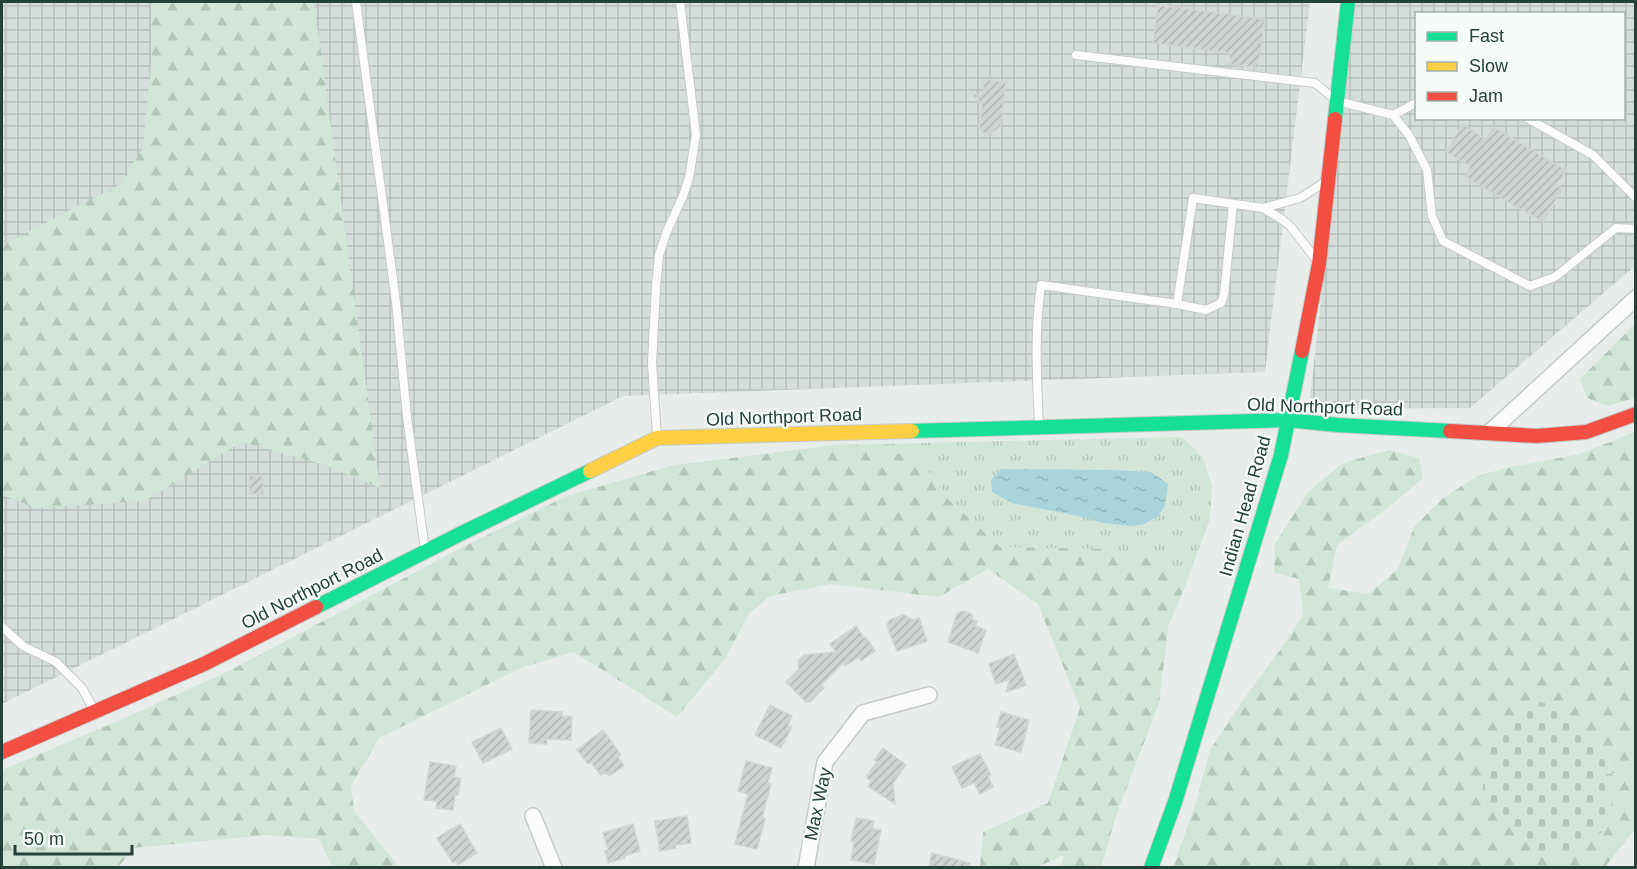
<svg xmlns="http://www.w3.org/2000/svg" width="1637" height="869" viewBox="0 0 1637 869" font-family="Arial,sans-serif">
  <style>
    .industrial { fill: url(#industrial-grid); fill-rule: evenodd }
    .grass { fill: url(#grass-tufts) }
    .forest { fill: url(#forest-firs); fill-rule: evenodd }
    .cemetery { fill: url(#cemetery-stones) }
    .water { fill: url(#water-ripples) }
    .building { fill: url(#building-hatch); stroke: #d1d6d4; stroke-width: 1.5 }
    .lines { fill: none; stroke-linecap: round; stroke-linejoin: round }
    .lane-casing { stroke: #c5cac8; stroke-width: 10 }
    .street-casing { stroke: #c5cac8; stroke-width: 18 }
    .fast-casing { stroke: #c3cbc8; stroke-width: 16 }
    .slow-casing { stroke: #c3cbc8; stroke-width: 16 }
    .jam-casing { stroke: #c3cbc8; stroke-width: 16 }
    .lane { stroke: #fcfcfc; stroke-width: 8 }
    .street { stroke: #fcfcfc; stroke-width: 15 }
    .fast { stroke: #16e098; stroke-width: 14 }
    .slow { stroke: #ffcf43; stroke-width: 14 }
    .jam { stroke: #f24e42; stroke-width: 14 }
    .labels { text-anchor: middle; dominant-baseline: central; stroke-width: 4.5; stroke-linejoin: round; paint-order: stroke }
    .street-label { font-size: 18px; fill: #24423a; stroke: #f7fbf9 }
  </style>
  <defs>
    <pattern id="industrial-grid" width="8" height="8" patternUnits="userSpaceOnUse" patternTransform="scale(1.5)"><rect width="8" height="8" fill="#d6dedb"/><path d="M0 4h8M4 0v8" fill="none" stroke="#b8c0bd"/></pattern>
    <pattern id="grass-tufts" width="24" height="20" patternUnits="userSpaceOnUse" patternTransform="scale(1.5)"><rect width="24" height="20" fill="#d1e6d8"/><path d="M3 7l-1-3M5 7V3M7 7l1-3M15 17l-1-3M17 17v-4M19 17l1-3" fill="none" stroke="#b3c6ba"/></pattern>
    <pattern id="forest-firs" width="22" height="20" patternUnits="userSpaceOnUse" patternTransform="scale(1.5)"><rect width="22" height="20" fill="#d1e6d8"/><path d="M5 1l3.5 6h-7zM16 11l3.5 6h-7z" fill="#b3c6ba"/></pattern>
    <pattern id="cemetery-stones" width="16" height="16" patternUnits="userSpaceOnUse" patternTransform="scale(1.5)"><rect width="16" height="16" fill="#d1e6d8"/><path d="M2 7V4a2 2 0 0 1 4 0v3zM10 15v-3a2 2 0 0 1 4 0v3z" fill="#b3c6ba"/></pattern>
    <pattern id="water-ripples" width="26" height="14" patternUnits="userSpaceOnUse" patternTransform="scale(1.5)"><rect width="26" height="14" fill="#a9d4db"/><path d="M2 4q2-2 4 0t4 0M15 11q2-2 4 0t4 0" fill="none" stroke="#91b7bd"/></pattern>
    <pattern id="building-hatch" width="6" height="6" patternUnits="userSpaceOnUse" patternTransform="scale(1.5)"><rect width="6" height="6" fill="#cfd4d2"/><path d="M-1 1l2-2M0 6l6-6M5 7l2-2" fill="none" stroke="#b2b7b5"/></pattern>
  </defs>
  <rect width="100%" height="100%" fill="#e8edeb"/>
  <g class="industrial">
    <path d="M2,2H1310L1265,372L623,396L2,704Z"/>
    <path d="M1353,2H1635V266L1470,408L1309,409ZM1416,14H1624V118H1416Z"/>
  </g>
  <path class="grass" d="M1182,437L1203,457L1212,486L1210,519L1184,589L1167,562L1104,549L1000,548L948,499L917,456L836,445Z"/>
  <g class="forest">
    <path d="M151,2H314L380,488L325,465L242,442L144,501L36,508L2,495V245L119,185L143,148L151,64Z"/>
    <path d="M1635,324V398L1608,406L1587,398L1580,379Z"/>
    <path d="M1635,432V829L1605,867L1173,868L1196,802L1210,750L1246,696L1281,649L1303,615L1299,579L1274,573L1275,544L1308,492L1343,463L1389,450L1419,458L1423,478L1390,506L1337,545L1328,588L1368,594L1398,569L1414,527L1442,499L1477,476L1510,467L1580,454ZM1607,762L1615,773L1606,774L1605,783L1611,803L1603,831L1590,841L1568,851L1539,852L1527,842L1512,823Z"/>
    <path d="M836,445L917,456L948,499L1000,547L1104,549L1168,562L1184,589L1168,627L1159,703L1116,816L1101,867H1060L1064,855L1037,867H980L983,832L1048,803L1080,708L1038,604L988,569L939,597L831,584L770,596L749,614L725,659L677,717L574,652L523,667L379,738L351,786L354,811L399,867H332L319,839L265,835L134,848L118,867H2V770L118,721L227,672L457,550L567,496L674,465Z"/>
  </g>
  <path class="cemetery" d="M1531,700L1558,706L1615,773L1606,774L1605,783L1611,803L1609,821L1603,831L1590,841L1568,851L1539,852L1527,842L1512,823L1480,804L1491,741Z"/>
  <path class="water" d="M1001,469L1111,470L1151,472L1168,484L1165,506L1157,517L1144,524L1131,526L1103,523L1074,515L1012,503L992,492L991,480Z"/>
  <g class="building">
    <path d="M1158,5L1265,19L1258,68L1229,64L1230,53L1153,43Z"/>
    <path d="M984,79L1006,82L1001,126L990,134L983,133L979,127L982,105L972,94L982,95Z"/>
    <path d="M1462,124L1486,139L1493,127L1566,170L1557,185L1563,188L1543,222L1465,177L1470,166L1446,152Z"/>
    <path d="M249,476H263L264,494H250Z"/>
    <path d="M963,611L972,614L973,620L977,621L975,626L986,630L978,653L948,642L957,613Z"/>
    <path d="M903,615L913,620L919,618L927,641L897,651L887,626L889,620Z"/>
    <path d="M856,626L864,638L866,637L875,651L861,661L859,657L845,666L843,663L821,685L824,688L810,702H806L786,682L799,669L798,661L804,655L836,652L830,644Z"/>
    <path d="M1014,654L1026,685L1006,692L1010,679L996,684L989,664Z"/>
    <path d="M770,705L792,716L788,725L792,727L781,748L755,735Z"/>
    <path d="M531,710L562,712V716L572,717L571,740L547,739V744L529,743Z"/>
    <path d="M1001,712L1029,720L1021,752L995,745L1000,728L997,727Z"/>
    <path d="M501,728L512,749L483,763L472,742Z"/>
    <path d="M603,730L621,755L618,757L624,766L609,776L606,772L601,775L591,762L588,764L577,750Z"/>
    <path d="M883,748L906,765L893,783L895,804L868,786L871,782L866,777L877,762L874,760Z"/>
    <path d="M980,754L991,775L988,776L993,787L980,794L974,783L962,788L952,767Z"/>
    <path d="M746,761L772,768L768,783L771,784L762,818L765,819L757,849L735,844L748,794L738,791Z"/>
    <path d="M430,762L456,766L454,777L461,778L458,795H455L453,810L436,808L437,801L424,800Z"/>
    <path d="M687,816L691,843L675,845L676,848L660,851L655,821Z"/>
    <path d="M856,818L874,821L872,829L881,830L874,864L851,860L854,842L851,841Z"/>
    <path d="M460,824L477,853L458,865L456,861L453,863L437,838Z"/>
    <path d="M633,824L640,851L624,856L625,858L608,863L605,851L608,850L603,833Z"/>
    <path d="M932,853L970,863L969,867H929Z"/>
  </g>
  <g class="lines">
    <defs>
      <g id="lane">
        <path d="M356,2L396,302L407,417L425,550"/>
        <path d="M1076,55L1315,83L1337,101L1393,115L1409,135L1427,170L1432,216L1443,241L1530,286L1555,277L1616,228L1636,229"/>
        <path d="M1393,115L1416,103"/>
        <path d="M1527,118L1593,155L1636,198"/>
        <path d="M1263,208L1283,220L1291,227L1315,258"/>
        <path d="M1177,304L1206,310L1221,303L1224,295L1233,204"/>
        <path d="M1039,426C1037,379 1034,332 1041,285L1177,304L1193,198L1263,208L1300,198L1325,182"/>
        <path d="M657,437L652,363L656,286L659,255L667,231L683,196L689,178L696,135L680,2"/>
        <path d="M2,627L23,646L56,662L82,688L94,710"/>
      </g>
      <g id="street">
        <path d="M1490,432L1636,298"/>
        <path d="M533,816L554,868"/>
        <path d="M806,868L825,762L863,713L929,695"/>
      </g>
      <g id="fast">
        <path d="M1335,119L1348,2"/>
        <path d="M912,431L1287,420L1337,425L1450,431"/>
        <path d="M316,607L462,533L590,471"/>
        <path d="M1151,868L1175,802L1281,455L1302,351"/>
      </g>
      <path id="slow" d="M590,471L657,438L912,431"/>
      <g id="jam">
        <path d="M1302,351L1319,264L1335,119"/>
        <path d="M1450,431L1537,436L1586,432L1636,414"/>
        <path d="M2,752L204,664L316,607"/>
      </g>
    </defs>
    <use href="#lane" class="lane-casing"/>
    <use href="#street" class="street-casing"/>
    <use href="#fast" class="fast-casing"/>
    <use href="#slow" class="slow-casing"/>
    <use href="#jam" class="jam-casing"/>
    <use href="#lane" class="lane"/>
    <use href="#street" class="street"/>
    <use href="#fast" class="fast"/>
    <use href="#slow" class="slow"/>
    <use href="#jam" class="jam"/>
  </g>
  <g class="labels">
    <g class="street-label">
      <text transform="translate(1325 407) rotate(2)">Old Northport Road</text>
      <text transform="translate(784 417) rotate(-2)">Old Northport Road</text>
      <text transform="translate(1245 506) rotate(-74)">Indian Head Road</text>
      <text transform="translate(312 589) rotate(-27)">Old Northport Road</text>
      <text transform="translate(818 804) rotate(-78)">Max Way</text>
    </g>
  </g>
  <rect width="1637" height="869" fill="none" stroke="#24423a" stroke-width="6"/>
  <rect x="1415" y="12" width="210" height="108" fill="#f7fbf9" stroke="#a3b1ad" stroke-width="1.5"/>
  <rect x="1427" y="32" width="30" height="9" fill="#16e098" stroke="#a3b1ad" stroke-width="1.5"/>
  <text x="1469" y="42" font-size="18" fill="#24423a">Fast</text>
  <rect x="1427" y="62" width="30" height="9" fill="#ffcf43" stroke="#a3b1ad" stroke-width="1.5"/>
  <text x="1469" y="72" font-size="18" fill="#24423a">Slow</text>
  <rect x="1427" y="92" width="30" height="9" fill="#f24e42" stroke="#a3b1ad" stroke-width="1.5"/>
  <text x="1469" y="102" font-size="18" fill="#24423a">Jam</text>
  <path d="M15 845v9h117v-9" fill="none" stroke="#24423a" stroke-width="3"/>
  <text x="24" y="845" font-size="18" fill="#24423a" stroke="#f7fbf9" stroke-width="4.5" paint-order="stroke">50 m</text>
</svg>
